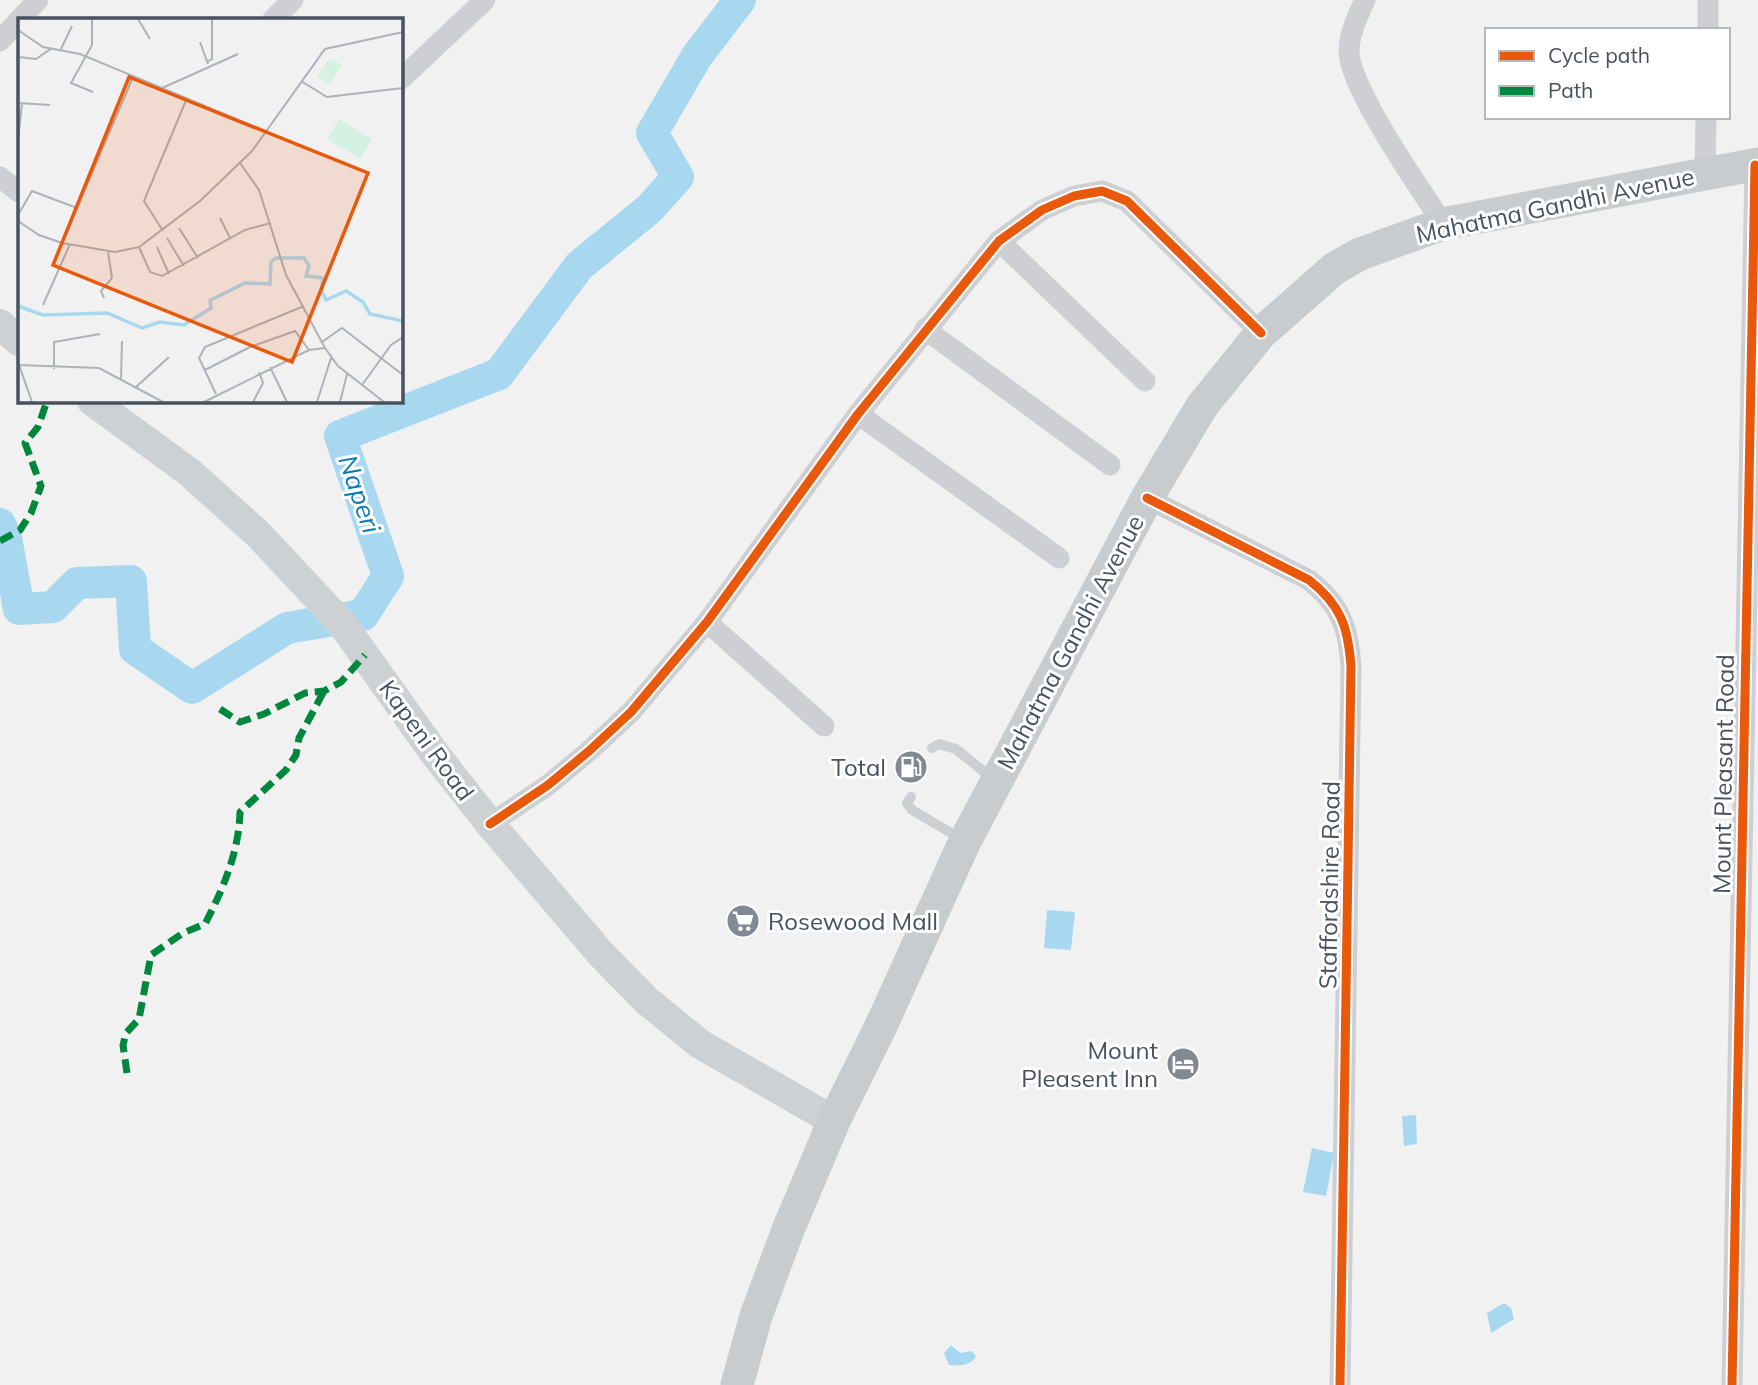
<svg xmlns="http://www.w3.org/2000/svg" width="1758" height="1385" viewBox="0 0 1758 1385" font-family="Mulish,sans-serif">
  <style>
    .water { fill: #a8d8f0 }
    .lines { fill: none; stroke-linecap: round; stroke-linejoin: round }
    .river { stroke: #a8d8f0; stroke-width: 32 }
    .lane { stroke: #cdcfd2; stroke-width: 10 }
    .street { stroke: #cdcfd2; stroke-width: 21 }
    .secondary { stroke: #ced1d4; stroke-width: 30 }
    .primary { stroke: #c8cccf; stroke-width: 33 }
    .quiet { stroke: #00873e; stroke-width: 7; stroke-dasharray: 14 7; stroke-linecap: butt }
    .cycleway-casing { stroke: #fff; stroke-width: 13 }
    .cycleway { stroke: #e8590c; stroke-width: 9 }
    .labels { text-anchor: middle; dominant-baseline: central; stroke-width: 6; stroke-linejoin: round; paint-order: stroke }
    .street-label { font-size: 24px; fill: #47515f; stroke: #fff }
    .poi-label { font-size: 24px; fill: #47515f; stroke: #fff; text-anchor: end }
    .water-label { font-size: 26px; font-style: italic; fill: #077ab2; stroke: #fff }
    .inset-river { fill: none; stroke: #a8d8f0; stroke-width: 3.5 }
    .inset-road { fill: none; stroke: #aeb1b7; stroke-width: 2 }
    .view { fill: #e8590c; fill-opacity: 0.15; stroke: #e8590c; stroke-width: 3.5 }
    .inset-edge { fill: none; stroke: #47515f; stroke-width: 3.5 }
  </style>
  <rect width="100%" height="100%" fill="#f2f1f1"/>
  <g class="water">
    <path d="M1047,910L1075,912L1071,950L1044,948Z"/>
    <path d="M1416,1115L1417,1144L1404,1146L1402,1116Z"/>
    <path d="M1312,1148L1334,1153L1326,1196L1303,1192Z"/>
    <path d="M1504,1303L1511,1308L1514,1319L1491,1333L1487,1313Z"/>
    <path d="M951,1345L960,1353L972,1351L976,1357C969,1366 960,1366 949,1365L944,1353Z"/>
  </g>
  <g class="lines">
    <path class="river" d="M0,524L6,538L19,609L53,607L77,583L131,581L135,649L192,688L287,628L363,615L388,576L340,436L499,374L579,266L649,209L678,177L652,133L697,56L740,0"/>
    <g class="lane">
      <path d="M932,748L939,744L956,749L993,779"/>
      <path d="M911,797L907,803L912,810L963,840"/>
    </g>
    <g class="street">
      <path d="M1365,0C1358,15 1349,34 1349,51C1349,88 1420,188 1443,224"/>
      <path d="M20,19L38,0"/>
      <path d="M273,19L293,0"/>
      <path d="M1708,30V0"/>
      <path d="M0,41L19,20"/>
      <path d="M401,79L485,0"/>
      <path d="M1705,174L1706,117"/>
      <path d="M0,177L19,192"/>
      <path d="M999,241L1145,381"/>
      <path d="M925,329L1110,465"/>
      <path d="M858,414L1059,558"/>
      <path d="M1147,498L1309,580C1341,605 1348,627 1351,666L1340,1385"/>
      <path d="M707,622L824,726"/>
      <path d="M490,824L548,785L589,751L631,712L707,622L858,414L999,241L1042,210L1074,196L1102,191L1127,201L1261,333"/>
      <path d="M1732,1385L1755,165"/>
    </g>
    <g class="secondary">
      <path d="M0,324L19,341"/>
      <path d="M92,401L189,472L258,534L343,625L435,754L490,824L601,954L646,1000L700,1044L834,1121"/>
    </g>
    <path class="primary" d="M737,1385L756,1316L788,1230L834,1121L881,1026L965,841L1147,498L1202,406L1261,333L1335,268L1360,254L1443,224L1758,164"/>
    <g class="quiet">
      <path d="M0,541L20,530L31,513L41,486L25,443L38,427L47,401"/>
      <path d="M220,709L240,722L264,714L305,693L324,691L341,682L365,655"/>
      <path d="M127,1073L123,1045L126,1033L139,1019L151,955L183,933L205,924C223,889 239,852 240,812L286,770L296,755L299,738L324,691"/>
    </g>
    <defs>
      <g id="cycleway">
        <path d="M1147,498L1309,580C1341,605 1348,627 1351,666L1340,1385"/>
        <path d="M490,824L548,785L589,751L631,712L707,622L858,414L999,241L1042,210L1074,196L1102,191L1127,201L1261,333"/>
        <path d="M1732,1385L1755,165"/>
      </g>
    </defs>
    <use href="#cycleway" class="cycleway-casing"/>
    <use href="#cycleway" class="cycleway"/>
  </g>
  <defs>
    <symbol id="fuel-disc" viewBox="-11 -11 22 22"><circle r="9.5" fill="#838992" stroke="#fff"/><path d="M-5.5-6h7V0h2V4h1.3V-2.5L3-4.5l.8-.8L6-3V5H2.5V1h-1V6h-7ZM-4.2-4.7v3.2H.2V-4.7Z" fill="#fff"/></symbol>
    <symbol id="supermarket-disc" viewBox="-11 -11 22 22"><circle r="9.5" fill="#838992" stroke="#fff"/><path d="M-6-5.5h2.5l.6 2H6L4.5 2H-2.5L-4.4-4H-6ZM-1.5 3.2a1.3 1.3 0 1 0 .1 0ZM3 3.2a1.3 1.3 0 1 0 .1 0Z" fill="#fff"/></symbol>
    <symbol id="hotel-disc" viewBox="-11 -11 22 22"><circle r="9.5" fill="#838992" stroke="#fff"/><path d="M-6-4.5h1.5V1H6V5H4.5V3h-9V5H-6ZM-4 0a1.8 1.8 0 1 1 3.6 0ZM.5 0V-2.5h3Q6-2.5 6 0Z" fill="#fff"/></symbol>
  </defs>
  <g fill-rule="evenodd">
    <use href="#fuel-disc" x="892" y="748" width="38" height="38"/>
    <use href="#supermarket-disc" x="724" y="902" width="38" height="38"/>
    <use href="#hotel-disc" x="1164" y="1045" width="38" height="38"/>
  </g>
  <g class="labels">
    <g class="street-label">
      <text transform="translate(1555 205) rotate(-12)">Mahatma Gandhi Avenue</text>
      <text transform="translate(1070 642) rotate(-62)">Mahatma Gandhi Avenue</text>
      <text transform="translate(427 740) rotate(54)">Kapeni Road</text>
      <text transform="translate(1723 774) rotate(-89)">Mount Pleasant Road</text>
      <text transform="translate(1329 885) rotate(-89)">Staffordshire Road</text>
    </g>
    <g class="poi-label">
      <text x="886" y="767">Total</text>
      <text x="768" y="921" text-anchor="start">Rosewood Mall</text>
      <text x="1158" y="1050">Mount<tspan x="1158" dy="28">Pleasent Inn</tspan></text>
    </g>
    <g class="water-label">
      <text transform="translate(360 494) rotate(71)">Naperi</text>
    </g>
  </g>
  <g transform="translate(18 18)">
    <rect width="385" height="385" fill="#f2f1f1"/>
    <path d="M312,40L324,47L312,66L299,58ZM321,101L354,121L342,141L309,121Z" fill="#d5f1e3"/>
    <path class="inset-river" d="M0,288L25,297L89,295L124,310L142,304L166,307L193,290L192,282L197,280L227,265L252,266L253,244L258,240H286L291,248L288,258L305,260L303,272L308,282L328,273L345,284L352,296L385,303"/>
    <path class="inset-road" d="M74,1V27L53,65L75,74M120,1L132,21M0,12L25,29L62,36L250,114M182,24L190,46M43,31L54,8M0,39L18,41L34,30M189,44L194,41V1M283,63L309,79L385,70M142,71L220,36M0,85L32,87M0,122L4,85M222,145L241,172L268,257L307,330L320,348L366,384M0,197L14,173L59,190M202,200L212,220M0,203L21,217L44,225L97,234L121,229L182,183L234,133L307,31L385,14M161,210L180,240M145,213L126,183L169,80M149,220L166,248M44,225L115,59M121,229L132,254L144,258L227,212L253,205M139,229L151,256M86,280L83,273L94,260L90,234M25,287L52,226M304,324L324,310L385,357M0,344L14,384M1,347L81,350L145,384M252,349L269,384M36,351V324L82,316M187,352L232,329L277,313L291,332M103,361L104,323M344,367L373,327L385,319M118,369L151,339M198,376L181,340L187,329L286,288M186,384L291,332L307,330M235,384L245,365L241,354M299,384L313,340M322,384L329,356"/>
    <path class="view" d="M111,59L350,155L274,344L35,247Z"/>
    <rect width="385" height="385" class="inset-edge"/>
  </g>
  <rect x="1485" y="28" width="245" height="91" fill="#ffffff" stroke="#b5b9bf" stroke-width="2"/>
  <rect x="1499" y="51" width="35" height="10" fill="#e8590c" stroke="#b5b9bf" stroke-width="2"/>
  <text x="1548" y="63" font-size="21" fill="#47515f">Cycle path</text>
  <rect x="1499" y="86" width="35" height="10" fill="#00873e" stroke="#b5b9bf" stroke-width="2"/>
  <text x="1548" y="98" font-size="21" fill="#47515f">Path</text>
</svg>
